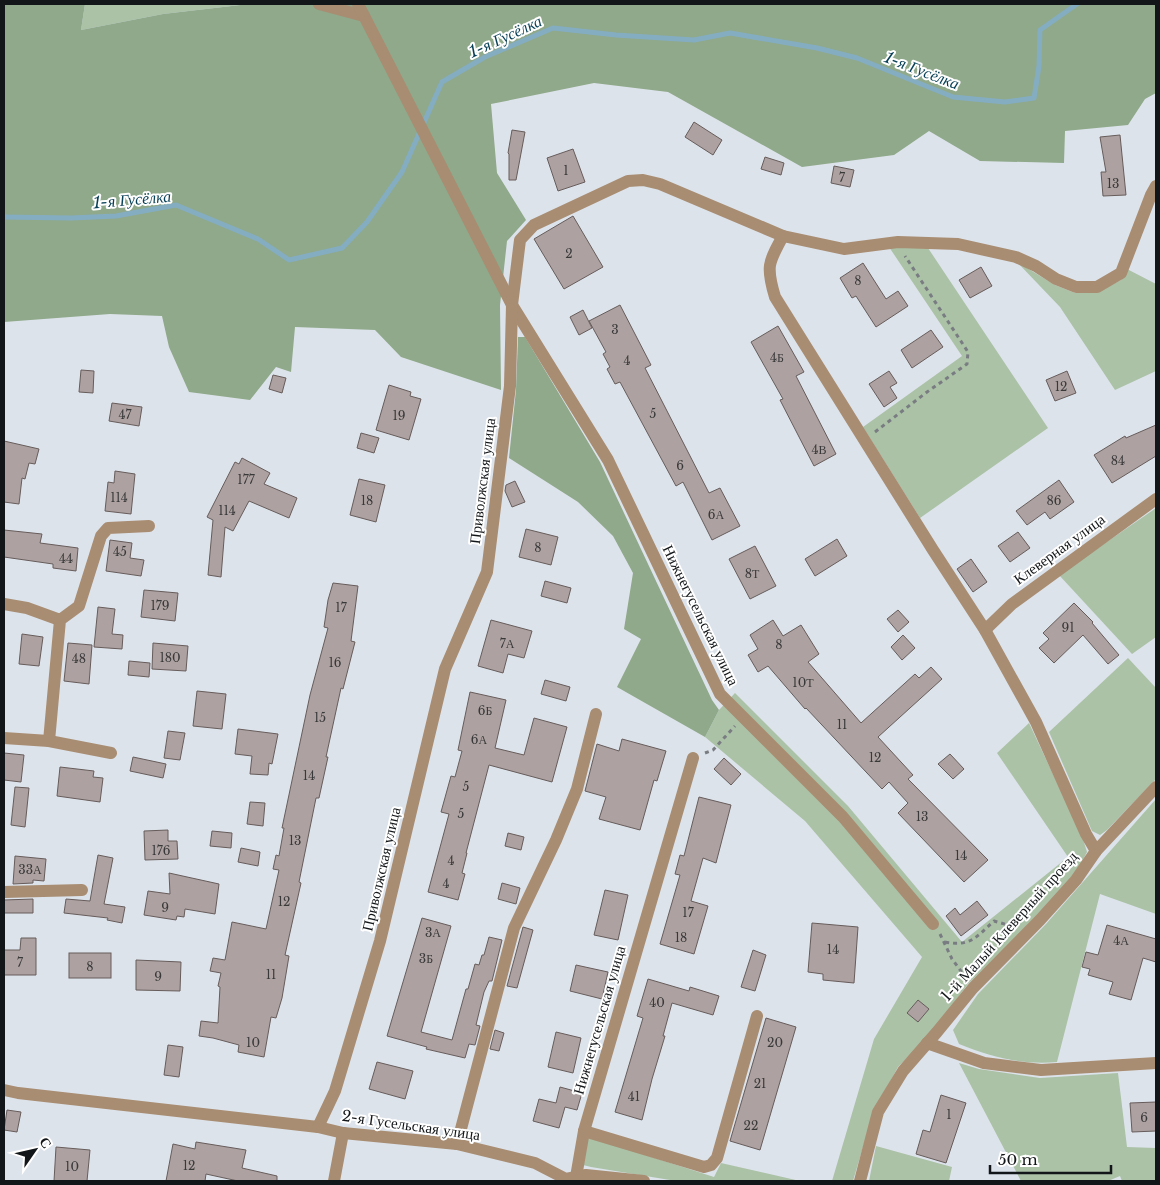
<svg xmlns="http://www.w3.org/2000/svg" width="1160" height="1185" viewBox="0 0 1160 1185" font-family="'Libre Baskerville',serif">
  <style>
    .green { fill: #abc2a7 }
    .forest { fill: #8fa98a }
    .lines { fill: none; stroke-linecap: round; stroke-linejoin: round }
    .stream { stroke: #85adc2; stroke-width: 5 }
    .building { fill: #ada2a1; stroke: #665c5b }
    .path { stroke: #797d82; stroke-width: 3; stroke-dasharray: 4 4; stroke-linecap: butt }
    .minor { stroke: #a88d72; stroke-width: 12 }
    .labels { text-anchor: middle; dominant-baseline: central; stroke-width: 4; stroke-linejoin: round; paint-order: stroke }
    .number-label { font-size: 12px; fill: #3a393a }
    .street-label { font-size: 15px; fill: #131618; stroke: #fff }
    .water-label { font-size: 16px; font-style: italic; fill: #073f56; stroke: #fff }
  </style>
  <rect width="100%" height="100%" fill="#dde3eb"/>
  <g class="green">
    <path d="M85,4H249L163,14L81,30Z"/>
    <path d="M889,247L928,248L1048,428L920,518L863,427L962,356Z"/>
    <path d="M1017,262L1055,285L1075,293H1096L1121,280L1127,269L1156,284V371L1115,390L1060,307Z"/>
    <path d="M1156,508V637L1132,654L1059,575Z"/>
    <path d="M1128,658L1156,688V779L1107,830L1100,835L1092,831L1049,732Z"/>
    <path d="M735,693L848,806L962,942L1068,857L997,753L1029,723L1082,836L1087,852L1074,877L1036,918L968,984L932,1032L898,1067L873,1113L853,1181H832L874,1039L922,957L805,821L705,737L719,710Z"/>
    <path d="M1156,799V914L1100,894L1057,1062C1020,1065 992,1057 959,1044L953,1030L978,994L1046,924Z"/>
    <path d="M959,1063L979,1069L1040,1078L1118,1073L1127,1147L1156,1148V1181H1122L1120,1176L1108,1181H1021Z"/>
    <path d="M586,1136L714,1177L721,1163L800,1181H676L591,1167L583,1165Z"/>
    <path d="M876,1146L952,1167L949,1181H869Z"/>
  </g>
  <g class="forest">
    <path d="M4,4H85L81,30L163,14L249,4H1156V93L1145,99L1128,125L1065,131L1064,163L980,161L929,131L894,155L802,167L668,92L594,83L491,104L497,173L526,220L507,241L500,305L501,390L401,357L375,330L295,327L291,372L276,367L250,400L189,392L169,347L162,316L110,314L4,322Z"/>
    <path d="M518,337H525L600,462L712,700L719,710L705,737L617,687L641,639L624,629L633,573L613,536L578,502L509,458L516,390Z"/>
  </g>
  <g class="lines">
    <path class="stream" d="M4,217L71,218L116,216L176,205L258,239L289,260L342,248L367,222L402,172L442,82L485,57L553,28L616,35L694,40L730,33L817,48L857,58L953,97L1005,102L1034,98L1039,66L1040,30L1077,4"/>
  </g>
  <g class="building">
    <path d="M694,122L722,140L713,155L685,137Z"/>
    <path d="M512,130L525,132L516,180H509V154L508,153Z"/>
    <path d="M1120,135L1126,195L1103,196L1101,172H1106L1100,137Z"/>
    <path d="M573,149L585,182L558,191L547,158Z"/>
    <path d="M765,157L784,163L781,175L761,169Z"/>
    <path d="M834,166L854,170L850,187L831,183Z"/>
    <path d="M573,216L603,267L564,289L534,239Z"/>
    <path d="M863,263L886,299L898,291L908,306L876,327L856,296L852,298L840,278Z"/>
    <path d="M981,267L992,286L970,298L959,280Z"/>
    <path d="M620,305L651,365L645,368L709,493L720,488L740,526L712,540L683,482L676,486L620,382L615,384L607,369L610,367L603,354L606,352L589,321Z"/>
    <path d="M583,310L592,328L579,335L570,317Z"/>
    <path d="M778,326L804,372L796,376L836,454L814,466L780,400L783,399L751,342Z"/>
    <path d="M931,330L943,347L912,368L901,350Z"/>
    <path d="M81,370L94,371L93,393L79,392Z"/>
    <path d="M889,371L897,383L890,387L897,398L884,407L869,384Z"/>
    <path d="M1067,371L1076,393L1055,401L1046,380Z"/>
    <path d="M273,375L286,378L282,393L269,389Z"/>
    <path d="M389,385L411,392L410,396L421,399L409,440L376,430Z"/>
    <path d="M112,403L142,407L139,426L109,421Z"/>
    <path d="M1156,425V456L1112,483L1094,455L1125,436L1126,438Z"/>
    <path d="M361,433L379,438L374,453L357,448Z"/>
    <path d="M4,441L39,449L35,464L29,463L25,479L22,478L19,504L4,502Z"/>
    <path d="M242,458L270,473L264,484L297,498L289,518L249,501L233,531L225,527L221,577L208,575L213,520L207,517L235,462L239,464Z"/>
    <path d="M115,471L135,474L131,514L105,511L108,482L114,483Z"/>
    <path d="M359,479L385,485L376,522L350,515Z"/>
    <path d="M1059,480L1074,502L1050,519L1045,512L1027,525L1016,511Z"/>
    <path d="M515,481L525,502L512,507L505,491L506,485Z"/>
    <path d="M526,529L558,537L551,565L519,557Z"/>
    <path d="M4,530L42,534L40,543L78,548L76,571L53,568V564L4,557Z"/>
    <path d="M1018,532L1030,548L1010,562L998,546Z"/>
    <path d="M837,539L847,556L815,576L805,559Z"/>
    <path d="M110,540L132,543L130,558L144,560L141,576L106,571Z"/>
    <path d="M755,546L776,586L750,599L729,559Z"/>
    <path d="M971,559L987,582L973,592L957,569Z"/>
    <path d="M545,581L571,588L567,603L541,596Z"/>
    <path d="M333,583L358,586L351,641L355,642L343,689L341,688L326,757H328L319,798H316L299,882L301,883L285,955L289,956L282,998L276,1018L271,1017L264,1057L238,1052L239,1045L213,1038L199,1036L201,1021L218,1023L220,987L218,986L221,973L210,971L213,958L225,960L232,922L266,929L279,870L273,869L276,855L279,856L284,828H282L310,695L328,628L324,627L328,600Z"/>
    <path d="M144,590L178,593L175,621L141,617Z"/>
    <path d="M1074,603L1093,622L1092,623L1119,655L1108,664L1083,635L1054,663L1039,648L1049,639L1043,633Z"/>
    <path d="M98,607L115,609L112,634L123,635L122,649L94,647Z"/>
    <path d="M898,610L909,622L898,632L887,619Z"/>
    <path d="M491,620L532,631L524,658L508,654L503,673L478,666Z"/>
    <path d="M773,620L783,636L801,625L819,654L808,662L861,723L915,674L919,678L931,667L942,679L878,737L913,775L908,779L988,860L964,882L898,813L908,803L889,782L882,789L806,708L805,709L768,666L758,672L748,655L758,649L750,635Z"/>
    <path d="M22,634L43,637L39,666L19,664Z"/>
    <path d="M903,635L915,648L902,660L891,647Z"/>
    <path d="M68,643L92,645L89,684L64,681Z"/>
    <path d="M153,643L188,646L186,671L152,669Z"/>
    <path d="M129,661L150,663L149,677L128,675Z"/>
    <path d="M545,680L570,687L566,701L541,694Z"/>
    <path d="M197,691L226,694L222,729L193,726Z"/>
    <path d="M470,692L506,700L495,748L524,755L534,718L567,727L552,782L489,765L466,853H467L462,873L465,874L458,900L428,892L449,814L441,812L451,776L455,777L462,751L458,750Z"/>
    <path d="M238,729L278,734L272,764L269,763L268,775L250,774L252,756L235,754Z"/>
    <path d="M168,731L185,733L180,760L164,758Z"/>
    <path d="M622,739L666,751L657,781L654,780L640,830L599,819L606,797L585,791L597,744L619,751Z"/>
    <path d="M4,753L24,755L21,782L4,780Z"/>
    <path d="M950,754L964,769L953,779L938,764Z"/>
    <path d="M133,757L166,764L163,778L130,771Z"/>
    <path d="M724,758L741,774L731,785L714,769Z"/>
    <path d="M60,767L94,771L93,777L103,778L100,802L57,796Z"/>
    <path d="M15,787L29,788L25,827L11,825Z"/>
    <path d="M699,797L731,805L716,863L703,858L691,901L708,906L694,954L660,944L680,875L675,874L680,855L684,856Z"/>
    <path d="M250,802L265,803L263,826L247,824Z"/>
    <path d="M168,830V841H177L178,859L145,860L144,831Z"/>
    <path d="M212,831L232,833L231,848L210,846Z"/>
    <path d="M508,833L524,837L521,850L505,846Z"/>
    <path d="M241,848L260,852L258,866L238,862Z"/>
    <path d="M98,855L113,858L104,904L125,907L122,923L107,920L108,918L64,913L66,899L90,901Z"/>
    <path d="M15,856L46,859L44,881L33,880V883L13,884Z"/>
    <path d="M169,873L219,884L215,914L185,909L184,917L177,916L176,920L144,915L148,891L170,894Z"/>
    <path d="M502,883L520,888L516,904L498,899Z"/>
    <path d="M605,890L628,895L618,940L594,935Z"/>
    <path d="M33,899V913H4V900Z"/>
    <path d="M977,901L988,915L961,936L946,916L955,908L960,915Z"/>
    <path d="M422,918L451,926L421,1032L452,1040L466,989H468L475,964L479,965L482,955H484L489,937L502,940L492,981H489L484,992L476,1025L480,1026L475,1045L469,1044L465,1058L426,1049L427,1047L387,1036Z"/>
    <path d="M812,923L858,927L854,983L823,980V974L808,972Z"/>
    <path d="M1107,925L1156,939V962L1143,958L1131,1000L1109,994L1113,982L1088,975L1090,969L1082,967L1086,952L1098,955Z"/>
    <path d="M523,927L533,930L517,988L507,986Z"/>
    <path d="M21,938H36V975H4V950H20Z"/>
    <path d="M753,950L766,955L755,991L741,987Z"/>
    <rect x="69" y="953" width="42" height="25"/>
    <path d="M136,960L181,962L180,991L136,990Z"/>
    <path d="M576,965L608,972L602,999L570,991Z"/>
    <path d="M648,979L689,991L690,987L719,996L713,1015L672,1003L663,1036H665L652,1079L642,1120L615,1112L643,1018L637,1016Z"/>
    <path d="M918,1000L929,1009L918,1022L907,1013Z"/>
    <path d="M766,1018L796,1027L760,1150L730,1141Z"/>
    <path d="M495,1030L504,1033L499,1051L490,1049Z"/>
    <path d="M556,1032L581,1038L573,1073L548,1067Z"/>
    <path d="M168,1045L183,1047L179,1077L164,1075Z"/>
    <path d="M377,1062L413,1071L405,1099L369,1089Z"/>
    <path d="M560,1087L582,1093L577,1110L565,1107L559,1128L533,1121L539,1099L556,1103Z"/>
    <path d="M941,1095L966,1103L946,1163L916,1154L923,1130L930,1132Z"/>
    <path d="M1156,1102V1131L1132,1132L1130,1103Z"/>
    <path d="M7,1110L21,1112L17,1132L4,1130Z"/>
    <path d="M196,1142L246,1150L242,1168L277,1176V1181H238L206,1174L205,1181H166L173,1144L195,1149Z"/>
    <path d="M56,1147L90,1150L87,1181H54Z"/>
  </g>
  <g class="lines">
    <g class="path">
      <path d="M875,432L927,392L967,364L968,352L905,256"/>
      <path d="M705,753L713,750L735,726"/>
      <path d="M940,934L952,959L966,978"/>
      <path d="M945,942C971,947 976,937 994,921L1015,927"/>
    </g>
    <g class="minor">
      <path d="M319,4L364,16"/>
      <path d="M358,4L512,305L608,460L720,694L843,817L933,924"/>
      <path d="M783,236C768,263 766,267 775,297L933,550L985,630L1036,722L1086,834L1096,851"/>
      <path d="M4,604L27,608L60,620"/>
      <path d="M985,630L1012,604L1156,499"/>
      <path d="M4,738L49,741L111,753"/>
      <path d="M49,741L60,620L79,606L101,536L108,528L149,526"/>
      <path d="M4,892L82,890"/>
      <path d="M927,1043L984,1063L1041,1070L1156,1063"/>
      <path d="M4,1090L18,1093L318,1127L335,1091L380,941L445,669L487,572L510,386L512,305L520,240L534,225L628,181L643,180L660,184L783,236L844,249L898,242L958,244L1016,257L1036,266L1056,279L1076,287H1097L1121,273L1151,195L1156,186"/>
      <path d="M318,1127L343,1133L457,1144L535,1163L566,1179L586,1175L644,1181"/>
      <path d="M584,1131L704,1167L711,1165L717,1158L757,1016"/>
      <path d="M457,1144L514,928L556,840L577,789L596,714"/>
      <path d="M576,1177L584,1131L693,758"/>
      <path d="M334,1181L343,1133"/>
      <path d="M860,1181L878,1112L903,1071L937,1032L973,988L1040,920L1076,880L1096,851L1156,787"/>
    </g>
  </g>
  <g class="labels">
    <g class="number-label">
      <text x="566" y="170">1</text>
      <text x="842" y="177">7</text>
      <text x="1113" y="183">13</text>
      <text x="569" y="253">2</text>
      <text x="858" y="280">8</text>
      <text x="615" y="329">3</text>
      <text x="777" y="357">4Б</text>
      <text x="627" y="360">4</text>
      <text x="1061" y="386">12</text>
      <text x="653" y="413">5</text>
      <text x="125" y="414">47</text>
      <text x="399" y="415">19</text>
      <text x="819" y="449">4В</text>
      <text x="1118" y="460">84</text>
      <text x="680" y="465">6</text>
      <text x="246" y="479">177</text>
      <text x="119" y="497">114</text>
      <text x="367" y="500">18</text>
      <text x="1054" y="500">86</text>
      <text x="227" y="510">114</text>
      <text x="716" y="514">6А</text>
      <text x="538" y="547">8</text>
      <text x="120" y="551">45</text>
      <text x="66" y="558">44</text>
      <text x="752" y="573">8Т</text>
      <text x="160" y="605">179</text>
      <text x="341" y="607">17</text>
      <text x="1068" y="627">91</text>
      <text x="507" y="643">7А</text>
      <text x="779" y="644">8</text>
      <text x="170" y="657">180</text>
      <text x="79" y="658">48</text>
      <text x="335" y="662">16</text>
      <text x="803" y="682">10Т</text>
      <text x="485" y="710">6Б</text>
      <text x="320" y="717">15</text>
      <text x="842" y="724">11</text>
      <text x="479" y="739">6А</text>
      <text x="875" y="757">12</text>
      <text x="309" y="775">14</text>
      <text x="466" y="786">5</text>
      <text x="461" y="813">5</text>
      <text x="922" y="816">13</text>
      <text x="295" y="840">13</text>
      <text x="161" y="850">176</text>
      <text x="961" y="855">14</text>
      <text x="451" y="860">4</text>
      <text x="30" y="869">33А</text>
      <text x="446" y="883">4</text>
      <text x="284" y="901">12</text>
      <text x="165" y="907">9</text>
      <text x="688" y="912">17</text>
      <text x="433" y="932">3А</text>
      <text x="681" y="937">18</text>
      <text x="1121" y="940">4А</text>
      <text x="833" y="949">14</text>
      <text x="426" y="958">3Б</text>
      <text x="20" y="962">7</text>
      <text x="90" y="966">8</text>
      <text x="271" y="974">11</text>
      <text x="158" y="976">9</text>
      <text x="657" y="1002">40</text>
      <text x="253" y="1042">10</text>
      <text x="775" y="1042">20</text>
      <text x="760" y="1083">21</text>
      <text x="634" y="1096">41</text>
      <text x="949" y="1114">1</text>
      <text x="1144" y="1117">6</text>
      <text x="751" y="1125">22</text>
      <text x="189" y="1165">12</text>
      <text x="72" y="1166">10</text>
    </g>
    <g class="street-label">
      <text transform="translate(482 481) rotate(-83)">Приволжская улица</text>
      <text transform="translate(1059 549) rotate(-36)">Клеверная улица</text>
      <text transform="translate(701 615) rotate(64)">Нижнегусельская улица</text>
      <text transform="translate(381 869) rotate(-77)">Приволжская улица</text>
      <text transform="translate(1009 926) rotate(-48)">1-й Малый Клеверный проезд</text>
      <text transform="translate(599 1020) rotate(-74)">Нижнегусельская улица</text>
      <text transform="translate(411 1125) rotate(8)">2-я Гусельская улица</text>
    </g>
    <g class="water-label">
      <text transform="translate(505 36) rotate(-25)">1-я Гусёлка</text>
      <text transform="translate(922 70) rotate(21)">1-я Гусёлка</text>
      <text transform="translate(132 199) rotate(-5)">1-я Гусёлка</text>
    </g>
  </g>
  <rect width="1160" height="1185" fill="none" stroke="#131618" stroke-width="10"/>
  <g transform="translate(35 1150) rotate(56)" stroke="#ffffff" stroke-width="4" paint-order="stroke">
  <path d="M0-4L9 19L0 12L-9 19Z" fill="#131618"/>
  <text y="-8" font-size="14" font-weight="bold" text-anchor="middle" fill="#131618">С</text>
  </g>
  <path d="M990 1165v8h121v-8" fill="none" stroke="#131618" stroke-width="2.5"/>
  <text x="998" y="1165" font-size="15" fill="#131618" stroke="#ffffff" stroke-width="4" paint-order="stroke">50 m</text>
</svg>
